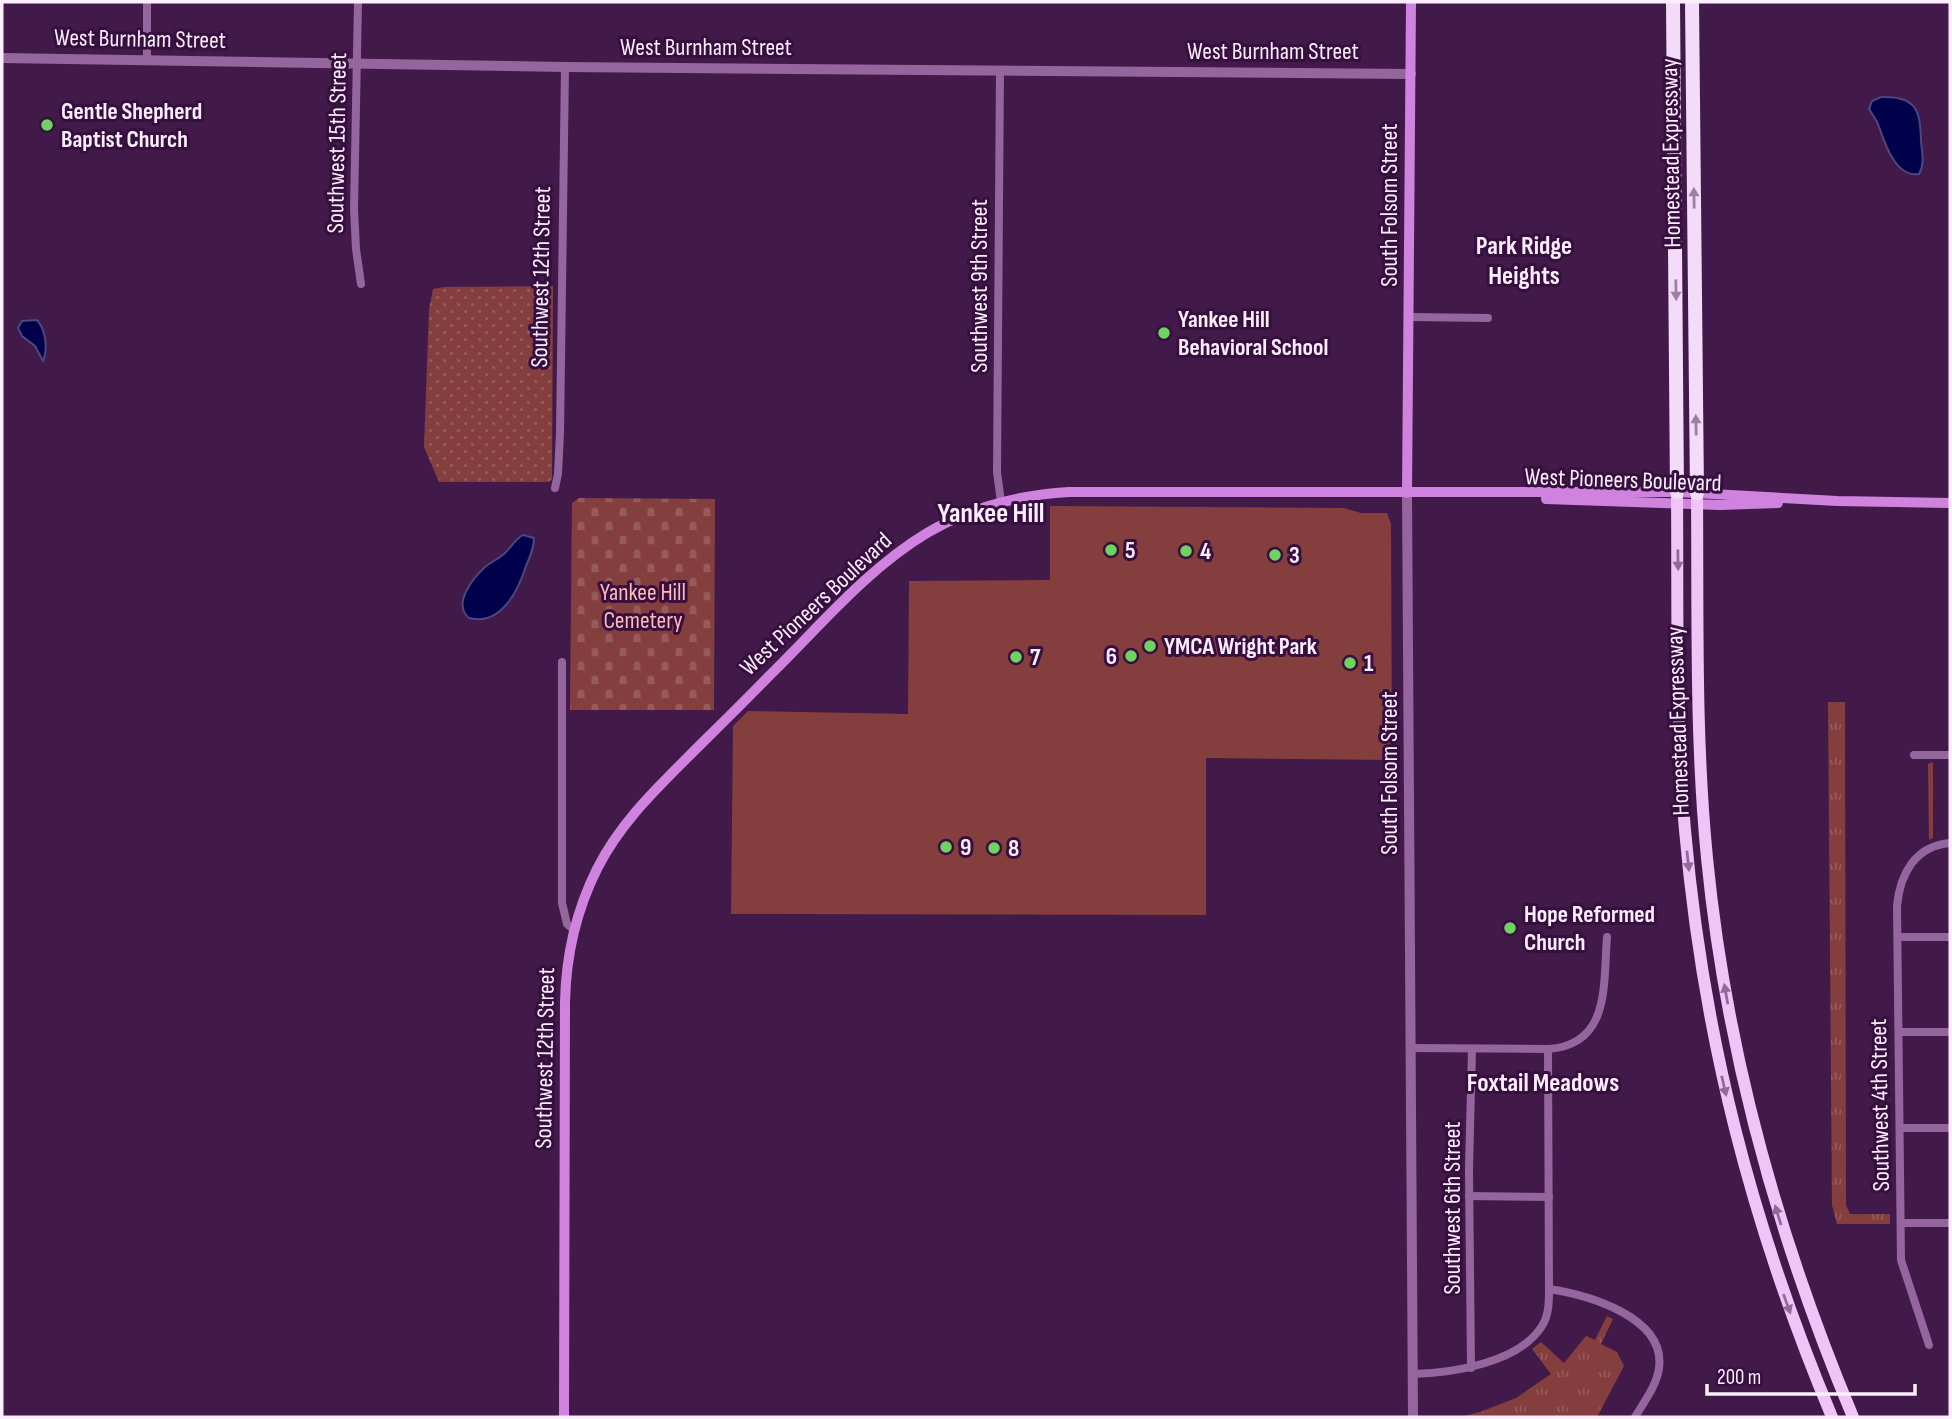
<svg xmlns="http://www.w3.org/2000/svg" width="1952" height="1419" viewBox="0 0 1952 1419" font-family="'Sofia Sans Condensed',sans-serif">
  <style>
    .grass { fill: url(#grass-dots) }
    .cemetery { fill: url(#cemetery-stones) }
    .park { fill: url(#park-tufts) }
    .garden { fill: #853e3e }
    .water { fill: #00004b; stroke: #4c4781; stroke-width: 2 }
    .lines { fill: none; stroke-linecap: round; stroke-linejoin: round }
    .minor { stroke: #95659e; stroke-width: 8 }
    .tertiary { stroke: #95659e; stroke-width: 10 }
    .secondary { stroke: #d083de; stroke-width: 10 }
    .trunk { stroke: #eec5f6; stroke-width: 12 }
    .motorway { stroke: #f3dcf7; stroke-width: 14 }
    .oneway { fill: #9e80a4 }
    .oneway2 { fill: #926a9a }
    .poi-dot { fill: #6ed360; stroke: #370f3e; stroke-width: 2.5 }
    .labels { text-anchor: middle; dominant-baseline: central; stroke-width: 6; stroke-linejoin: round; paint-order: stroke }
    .street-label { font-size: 24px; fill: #fcedff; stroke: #370f3e }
    .poi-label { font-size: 24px; font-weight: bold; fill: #fcedff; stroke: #370f3e; text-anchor: start }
    .park-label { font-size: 24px; fill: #febbb9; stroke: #370f3e }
    .neighbourhood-label { font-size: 26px; font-weight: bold; fill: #fcedff; stroke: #370f3e }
    .quarter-label { font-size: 28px; font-weight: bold; fill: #fcedff; stroke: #370f3e }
  </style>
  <defs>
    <pattern id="grass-dots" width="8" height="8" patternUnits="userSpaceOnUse" patternTransform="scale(1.75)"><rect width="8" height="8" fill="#853e3e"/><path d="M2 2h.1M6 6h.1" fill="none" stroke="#975a5b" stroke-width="1.8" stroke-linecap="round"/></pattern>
    <pattern id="cemetery-stones" width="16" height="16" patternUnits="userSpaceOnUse" patternTransform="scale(1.75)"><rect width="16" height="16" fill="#853e3e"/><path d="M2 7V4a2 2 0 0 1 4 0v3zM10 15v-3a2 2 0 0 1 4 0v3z" fill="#975a5b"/></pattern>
    <pattern id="park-tufts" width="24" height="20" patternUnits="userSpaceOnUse" patternTransform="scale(1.75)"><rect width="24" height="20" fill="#853e3e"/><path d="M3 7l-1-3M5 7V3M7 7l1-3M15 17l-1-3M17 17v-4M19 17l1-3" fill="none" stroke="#975a5b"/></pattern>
  </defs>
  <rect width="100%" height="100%" fill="#421a49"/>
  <path class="grass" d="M553,286L552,479L549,482H439L424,447L429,309L433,289L444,287Z"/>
  <path class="cemetery" d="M579,498L715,499L714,710H570L572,503Z"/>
  <g class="park">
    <path d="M1828,702H1845L1846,1205L1850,1214H1890V1224H1837L1832,1205Z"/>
    <path d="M1933,762V838L1929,840L1928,764Z"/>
    <path d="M1607,1316L1613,1319L1601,1344L1617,1352L1624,1366L1597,1417H1431L1464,1416L1480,1412L1516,1398L1551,1374L1532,1349L1541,1342L1564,1363L1586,1336L1595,1340Z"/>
  </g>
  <path class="garden" d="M1050,506L1344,508L1361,513H1387L1391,524L1392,760L1206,758V915L731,914L733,726L748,711L908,714L909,581L1050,580Z"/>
  <g class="water">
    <path d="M1881,97C1917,96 1920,110 1921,141C1922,153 1925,164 1919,174C1895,178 1884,141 1878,124C1876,119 1872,114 1869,109L1872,101Z"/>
    <path d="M37,320C46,330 48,349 43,361L35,346L22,336L18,328L22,321Z"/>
    <path d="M523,535L534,538C534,548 530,557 526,566C518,591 501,626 469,618C452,604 473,578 485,567C491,562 498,559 504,554C511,548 514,540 523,535Z"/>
  </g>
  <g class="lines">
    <g class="minor">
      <path d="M358,2L354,209L356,249L361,284"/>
      <path d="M147,60V2"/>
      <path d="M1000,70L997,472L1001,502"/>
      <path d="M1410,317L1488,318"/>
      <path d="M555,488L558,474L560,433L565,67"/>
      <path d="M562,662V903L567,924L574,930"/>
      <path d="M1914,755H1950"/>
      <path d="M1898,937H1950"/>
      <path d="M1899,1032H1950"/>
      <path d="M1411,1048L1548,1049"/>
      <path d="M1900,1128H1950"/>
      <path d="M1469,1196L1549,1197"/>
      <path d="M1901,1223H1950"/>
      <path d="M1549,1289C1588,1295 1666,1317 1659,1368C1657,1385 1644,1402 1635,1417"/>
      <path d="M1929,1345L1901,1260L1897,906C1900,874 1915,846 1950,843"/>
      <path d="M1471,1368L1469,1169L1472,1049"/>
      <path d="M1413,1374C1452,1373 1519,1363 1542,1326C1549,1315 1549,1302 1549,1289L1548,1049C1611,1045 1603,984 1607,937"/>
    </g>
    <g class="tertiary">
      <path d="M2,58L565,67L1411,74"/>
      <path d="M1407,493L1413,1417"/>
    </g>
    <g class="secondary">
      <path d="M1407,493L1411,2"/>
      <path d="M1546,499L1720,505L1778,503"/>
      <path d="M564,1417L565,1002C566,955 576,911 597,869C619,825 653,792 687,758C715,730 743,703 770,675C820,626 867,569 927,533C971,507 1019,495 1069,492H1677L1837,501L1950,503"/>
    </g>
    <g class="trunk">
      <path d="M1677,492C1678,605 1675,718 1685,830C1703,1037 1752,1226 1832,1417"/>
      <path d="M1697,493C1698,615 1695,737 1707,858C1726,1052 1778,1238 1853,1417"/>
    </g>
    <g class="motorway">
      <path d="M1673,2L1677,492"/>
      <path d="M1692,2L1697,493"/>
    </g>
  </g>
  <defs><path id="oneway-solid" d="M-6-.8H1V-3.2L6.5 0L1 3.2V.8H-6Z" transform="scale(1.75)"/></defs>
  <g class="oneway">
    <use href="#oneway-solid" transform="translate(1694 198) rotate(-91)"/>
    <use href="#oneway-solid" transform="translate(1676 290) rotate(89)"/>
    <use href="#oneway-solid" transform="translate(1696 425) rotate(-91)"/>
  </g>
  <g class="oneway2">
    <use href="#oneway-solid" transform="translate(1678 560) rotate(89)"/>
    <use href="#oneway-solid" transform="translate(1688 861) rotate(84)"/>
    <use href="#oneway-solid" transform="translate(1726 994) rotate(-100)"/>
    <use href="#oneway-solid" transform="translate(1724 1086) rotate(77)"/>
    <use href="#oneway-solid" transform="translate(1778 1215) rotate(-107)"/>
    <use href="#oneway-solid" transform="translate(1787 1304) rotate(70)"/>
  </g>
  <g class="poi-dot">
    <circle cx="47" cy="125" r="7"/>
    <circle cx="1164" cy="333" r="7"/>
    <circle cx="1111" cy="550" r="7"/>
    <circle cx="1186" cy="551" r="7"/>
    <circle cx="1275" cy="555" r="7"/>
    <circle cx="1150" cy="646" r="7"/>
    <circle cx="1131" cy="656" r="7"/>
    <circle cx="1016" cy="657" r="7"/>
    <circle cx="1350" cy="663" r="7"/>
    <circle cx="946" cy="847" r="7"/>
    <circle cx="994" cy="848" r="7"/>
    <circle cx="1510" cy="928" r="7"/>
  </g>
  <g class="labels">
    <g class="street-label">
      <text transform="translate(140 39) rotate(1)">West Burnham Street</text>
      <text x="706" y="47">West Burnham Street</text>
      <text x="1273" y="51">West Burnham Street</text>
      <text transform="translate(337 143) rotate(-89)">Southwest 15th Street</text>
      <text transform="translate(1671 153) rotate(-91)">Homestead Expressway</text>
      <text transform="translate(1389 205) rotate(-90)">South Folsom Street</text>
      <text transform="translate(541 277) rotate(-89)">Southwest 12th Street</text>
      <text transform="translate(979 286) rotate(-90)">Southwest 9th Street</text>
      <text transform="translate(1623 480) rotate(2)">West Pioneers Boulevard</text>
      <text transform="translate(816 604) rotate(-43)">West Pioneers Boulevard</text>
      <text transform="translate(1678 721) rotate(-92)">Homestead Expressway</text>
      <text transform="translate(1389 773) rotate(-90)">South Folsom Street</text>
      <text transform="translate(545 1058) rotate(-89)">Southwest 12th Street</text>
      <text transform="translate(1880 1105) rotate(-91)">Southwest 4th Street</text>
      <text transform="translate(1452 1208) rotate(-90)">Southwest 6th Street</text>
    </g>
    <g class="poi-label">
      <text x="61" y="111">Gentle Shepherd<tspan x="61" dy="28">Baptist Church</tspan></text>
      <text x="1178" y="319">Yankee Hill<tspan x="1178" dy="28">Behavioral School</tspan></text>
      <text x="1125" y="550">5</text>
      <text x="1200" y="551">4</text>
      <text x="1289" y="555">3</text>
      <text x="1164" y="646">YMCA Wright Park</text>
      <text x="1117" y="656" text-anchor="end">6</text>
      <text x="1030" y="657">7</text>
      <text x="1364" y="663">1</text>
      <text x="960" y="847">9</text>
      <text x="1008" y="848">8</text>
      <text x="1524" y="914">Hope Reformed<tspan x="1524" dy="28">Church</tspan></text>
    </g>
    <g class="park-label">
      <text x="643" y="592">Yankee Hill<tspan x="643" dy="28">Cemetery</tspan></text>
    </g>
    <g class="neighbourhood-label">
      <text x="1524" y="246">Park Ridge<tspan x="1524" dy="30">Heights</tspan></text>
      <text x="1543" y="1083">Foxtail Meadows</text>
    </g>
    <g class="quarter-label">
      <text x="991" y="513">Yankee Hill</text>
    </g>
  </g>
  <rect width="1952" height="1419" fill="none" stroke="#fcedff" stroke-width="7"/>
  <path d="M1707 1384v10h208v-10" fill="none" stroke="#fcedff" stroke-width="3.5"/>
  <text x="1717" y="1384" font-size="21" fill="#fcedff" stroke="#370f3e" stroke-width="5" paint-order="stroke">200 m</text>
</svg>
